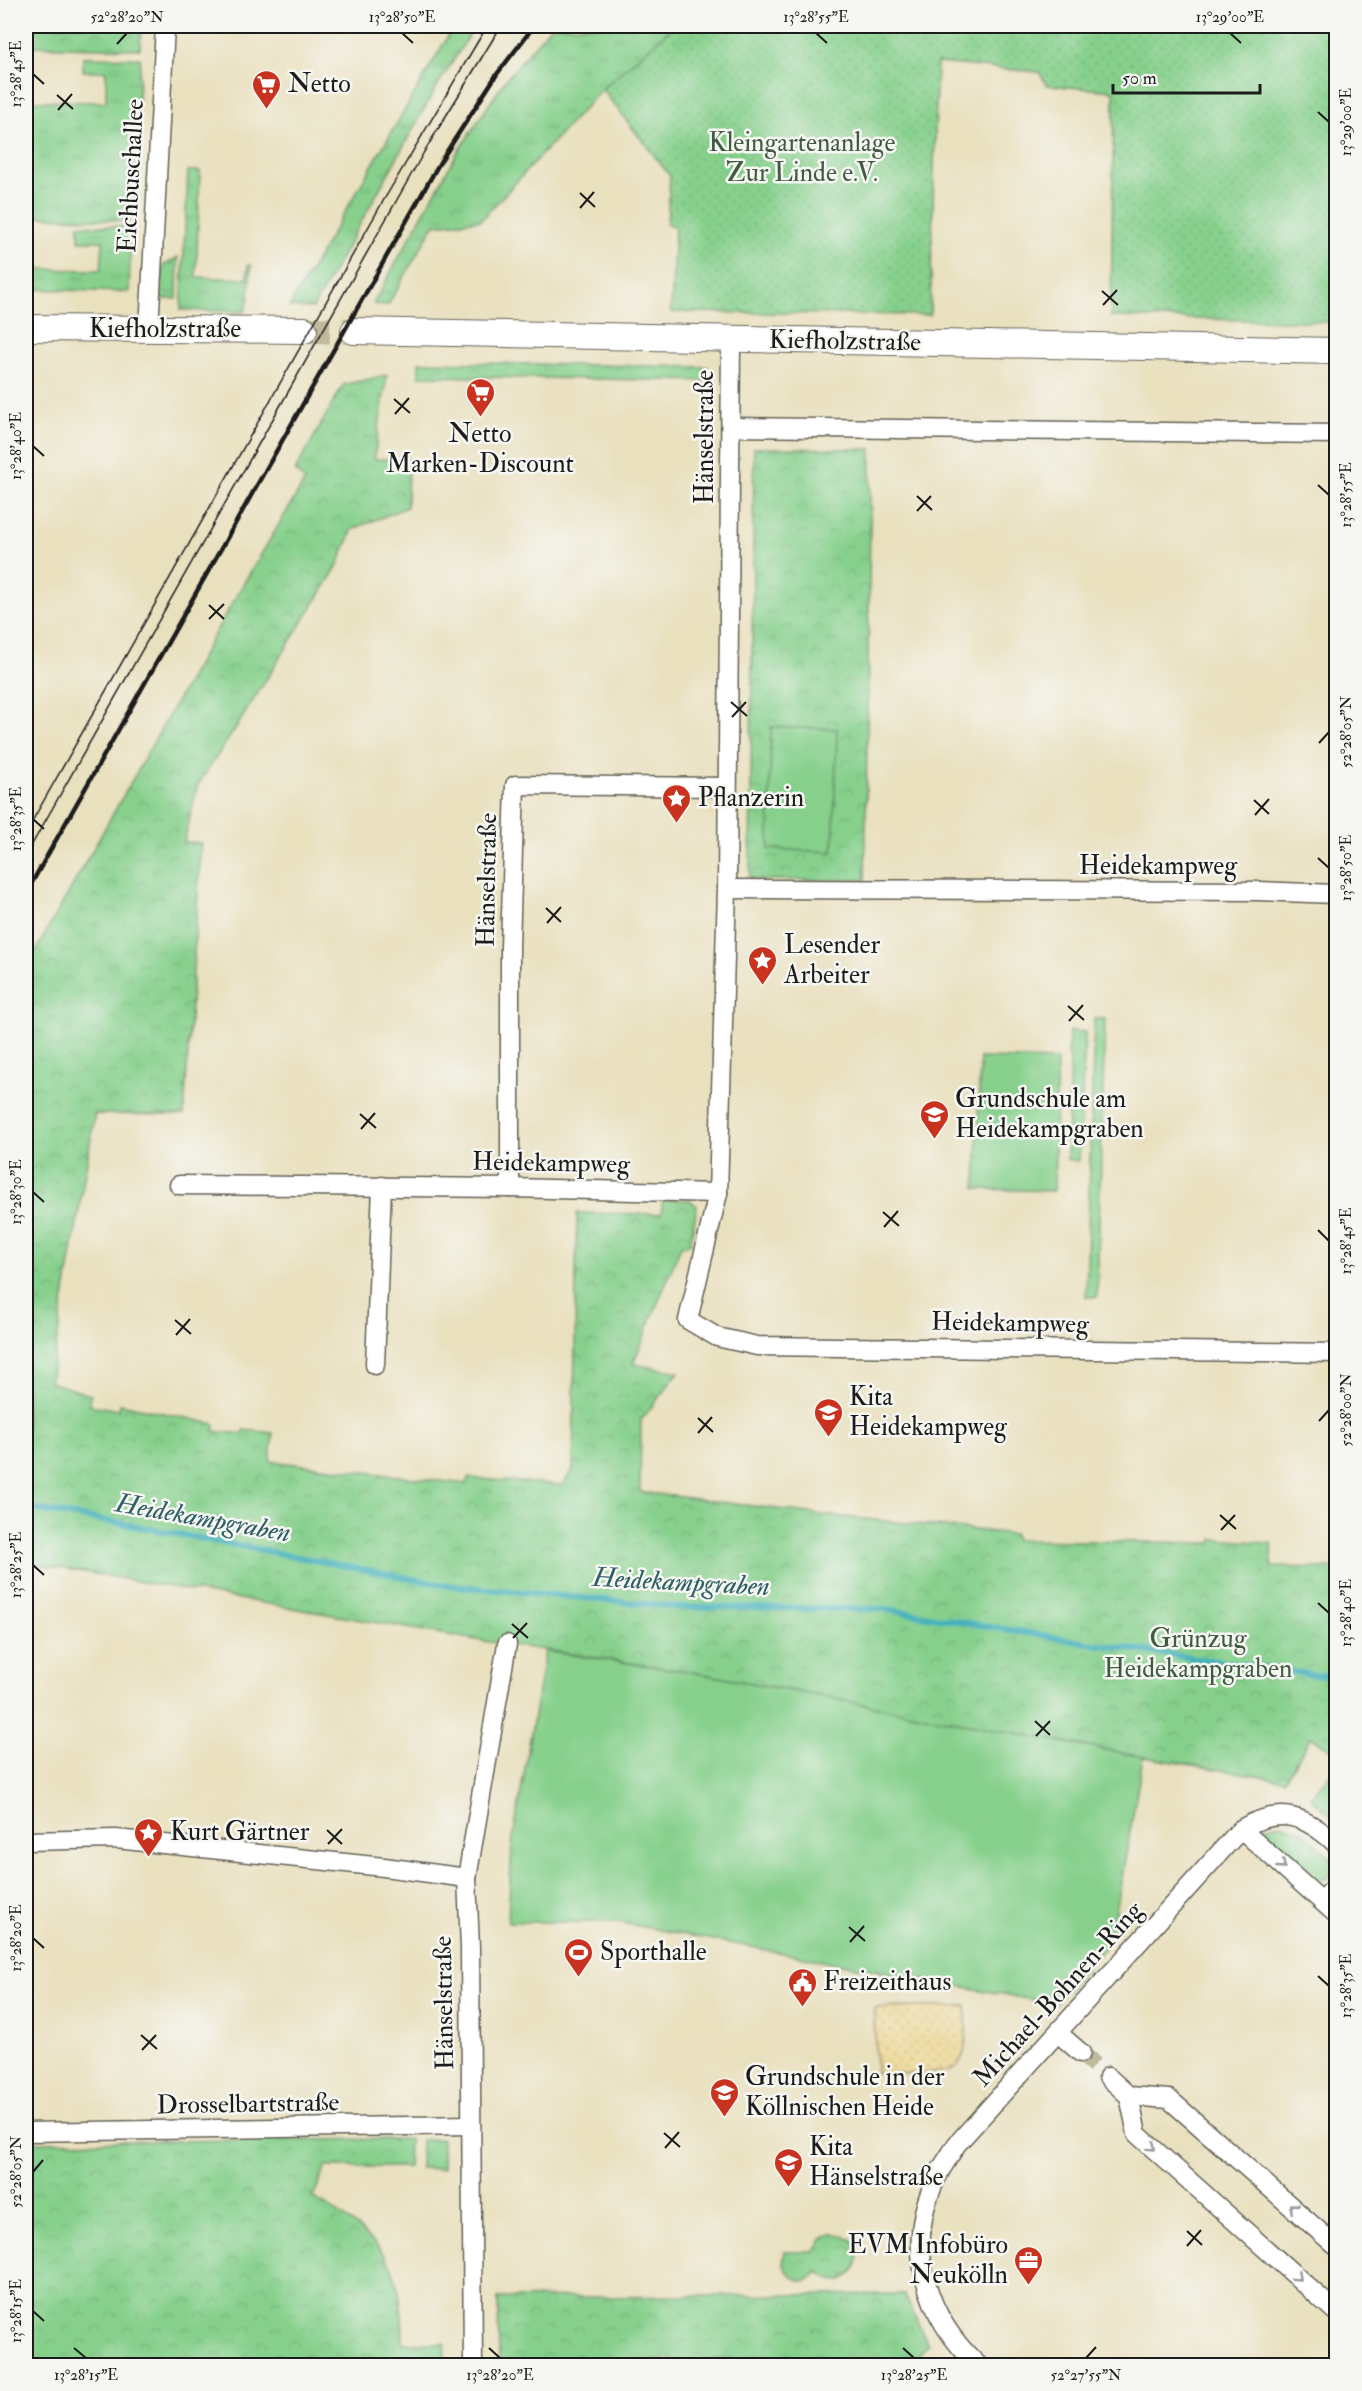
<svg xmlns="http://www.w3.org/2000/svg" width="1362" height="2391" viewBox="0 0 1362 2391" font-family="'IM FELL Double Pica',serif">
  <style>
    .grass { fill: url(#grass-tufts); stroke: #517654; stroke-width: 1.5 }
    .sand { fill: url(#sand-dots); stroke: #857b5d; stroke-width: 1.5 }
    .park { fill: url(#park-crowns); stroke: #517654; stroke-width: 1.5 }
    .garden { fill: url(#garden-dots); stroke: #517654; stroke-width: 1.5 }
    .pitch { fill: #86d08c; stroke: #517654; stroke-width: 1.5 }
    .lines { fill: none; stroke-linecap: round; stroke-linejoin: round }
    .stream { stroke: #42b0be; stroke-width: 6 }
    .street-tunnel { stroke: #c0b99e; stroke-width: 18; stroke-dasharray: 18 9; stroke-linecap: butt }
    .secondary-tunnel { stroke: #c0b99e; stroke-width: 26; stroke-dasharray: 26 13; stroke-linecap: butt }
    .street-casing { stroke: #646155; stroke-width: 21 }
    .secondary-casing { stroke: #646155; stroke-width: 28 }
    .street { stroke: #fff; stroke-width: 18 }
    .secondary { stroke: #fff; stroke-width: 26 }
    .tram { stroke: #1c1c1c; stroke-width: 1.5 }
    .rail { stroke: #1c1c1c; stroke-width: 4.5 }
    .oneway { stroke: #999 }
    .ticks { fill: none; stroke: #1c1c1c; stroke-width: 2 }
    .labels { text-anchor: middle; dominant-baseline: central; stroke-width: 5; stroke-linejoin: round; paint-order: stroke }
    .poi-label { font-size: 26px; fill: #1c1c1c; stroke: #f6f6f2; text-anchor: start }
    .park-label { font-size: 26px; fill: #415b43; stroke: #f6f6f2 }
    .street-label { font-size: 26px; fill: #1c1c1c; stroke: #f6f6f2 }
    .water-label { font-size: 27px; font-style: italic; fill: #2d5f65; stroke: #f6f6f2 }
    .neatline { fill: none; stroke: #1c1c1c; stroke-width: 2 }
    .ticks-label { font-size: 15px; text-anchor: middle; fill: #1c1c1c }
  </style>
  <defs>
    <pattern id="grass-tufts" width="24" height="20" patternUnits="userSpaceOnUse" patternTransform="scale(1.5)"><rect width="24" height="20" fill="#86d08c"/><path d="M3 7l-1-3M5 7V3M7 7l1-3M15 17l-1-3M17 17v-4M19 17l1-3" fill="none" stroke="#73b278"/></pattern>
    <pattern id="sand-dots" width="8" height="8" patternUnits="userSpaceOnUse" patternTransform="scale(1.5)"><rect width="8" height="8" fill="#eeda9e"/><path d="M2 2h.1M6 6h.1" fill="none" stroke="#ccba88" stroke-width="1.8" stroke-linecap="round"/></pattern>
    <pattern id="park-crowns" width="20" height="18" patternUnits="userSpaceOnUse" patternTransform="scale(1.5)"><rect width="20" height="18" fill="#86d08c"/><path d="M2 6a3 3 0 1 1 6 0M12 15a3 3 0 1 1 6 0" fill="none" stroke="#73b278"/></pattern>
    <pattern id="garden-dots" width="8" height="8" patternUnits="userSpaceOnUse" patternTransform="scale(1.5)"><rect width="8" height="8" fill="#86d08c"/><path d="M2 2h.1M6 6h.1" fill="none" stroke="#73b278" stroke-width="1.8" stroke-linecap="round"/></pattern>
  </defs>
  <rect width="100%" height="100%" fill="#f6f6f2"/>
  <filter id="ink" filterUnits="userSpaceOnUse"><feTurbulence type="fractalNoise" baseFrequency=".0167" numOctaves="2"/><feDisplacementMap in="SourceGraphic" scale="12" xChannelSelector="R" yChannelSelector="G"/><feConvolveMatrix kernelMatrix="1 2 1 2 8 2 1 2 1" color-interpolation-filters="sRGB"/></filter>
  <filter id="wash" filterUnits="userSpaceOnUse"><feTurbulence type="fractalNoise" baseFrequency=".008" numOctaves="4" result="noise"/><feDisplacementMap in="SourceGraphic" scale="24" xChannelSelector="R" yChannelSelector="G"/><feGaussianBlur stdDeviation="1.35" result="paint"/><feColorMatrix in="noise" values="0 0 0 0 0 0 0 0 0 0 0 0 0 0 0 0 0 1.4 0 .05"/><feComposite in="paint" operator="in"/></filter>
  <g filter="url(#wash)">
    <rect width="100%" height="100%" fill="#e9e0be"/>
    <g class="grass">
      <path d="M454,26H475L436,88L313,308L289,307Z"/>
      <path d="M551,26H674L602,89L481,220L434,225L388,305L373,304L457,153L504,82Z"/>
      <path d="M83,57L140,58L132,221L26,216V101L106,102V71H83Z"/>
      <path d="M188,171H200L196,277L247,279L248,265H251L249,297L245,312L181,310Z"/>
      <path d="M79,225L131,227L129,292L26,289V269L101,270L103,241H79Z"/>
      <path d="M178,257L177,299H161L163,266Z"/>
      <path d="M419,362L708,367V381L419,376Z"/>
      <path d="M1282,1824L1305,1833L1332,1859L1333,1866L1329,1878L1311,1881L1255,1831L1259,1827Z"/>
      <path d="M442,2139V2169L420,2168L421,2140Z"/>
    </g>
    <path class="sand" d="M966,2006C966,2022 969,2051 958,2065C947,2077 893,2073 876,2073L874,2008Z"/>
    <g class="park">
      <path d="M26,26H141L140,49L26,46Z"/>
      <path d="M387,375L374,459L408,460L407,507L353,529L337,567L237,726L197,786L184,842L201,843L184,1115L95,1114L50,1382L91,1395L90,1405L119,1410L120,1404L215,1424L214,1431L243,1434L244,1430L273,1433L270,1461L466,1484L468,1478L562,1485L573,1470L577,1213L661,1214L663,1200H690L697,1206L690,1244L681,1246L633,1364L679,1372L641,1420L640,1492L825,1515L1014,1534L1015,1540L1213,1543V1539L1271,1543L1272,1567L1336,1568V1753L1311,1737L1285,1780L1278,1779L1143,1757L697,1673L477,1640L26,1562V968L235,598L305,481L295,471L343,385Z"/>
      <path d="M754,448L871,449L865,880H750Z"/>
      <path d="M409,2139L408,2167H326L313,2197C338,2213 368,2231 385,2256C401,2279 403,2316 403,2343H445V2365H26V2142Z"/>
      <path d="M832,2234C882,2232 852,2305 819,2272L806,2281C789,2280 780,2268 785,2252H814L822,2239Z"/>
      <path d="M904,2294L928,2344L909,2365L774,2366L753,2359L499,2363L498,2298Z"/>
    </g>
    <path class="garden" d="M674,26H1336V322L1111,317L1114,91L1047,85L1039,72L937,63L930,315L671,312L675,226L667,225L670,176L602,89Z"/>
    <g class="pitch">
      <path d="M771,727L837,729L833,852L769,849Z"/>
      <path d="M1094,1019H1105L1097,1297H1086Z"/>
      <path d="M1069,1031L1085,1032L1079,1161L1067,1160L1070,1056L1068,1055Z"/>
      <path d="M980,1058L1057,1060L1054,1191L976,1189Z"/>
      <path d="M545,1651L697,1673L1143,1757L1111,1940L1055,2004L617,1922H508L512,1844Z"/>
      <path d="M1336,1767V1821L1310,1797Z"/>
    </g>
    <g class="lines">
      <path class="stream" d="M26,1508L124,1524L445,1585L679,1607L886,1609L1087,1643L1336,1678"/>
    </g>
  </g>
  <g filter="url(#ink)">
    <g class="lines">
      <path class="street-tunnel" d="M1081,2053L1108,2077"/>
      <path class="secondary-tunnel" d="M304,330L354,331"/>
      <defs>
        <g id="street">
          <path d="M149,330L165,26"/>
          <path d="M731,338L727,889L718,1193L688,1320L717,1337L757,1346L1336,1353"/>
          <path d="M731,427L1336,434"/>
          <path d="M727,889L1258,891L1336,894"/>
          <path d="M179,1185L510,1188L718,1193"/>
          <path d="M510,1188V947L515,785L726,787"/>
          <path d="M375,1365L382,1186"/>
          <path d="M1241,1829L1336,1914"/>
          <path d="M26,1841L116,1839L384,1867L467,1878"/>
          <path d="M1322,1901L1336,1886"/>
          <path d="M1058,2033L1081,2053"/>
          <path d="M1108,2077L1129,2096L1137,2134L1336,2312"/>
          <path d="M1129,2096L1169,2099L1336,2246"/>
          <path d="M26,2132L471,2125"/>
          <path d="M473,2366L470,1948L467,1878L507,1644"/>
          <path d="M979,2366C925,2317 903,2244 937,2177C942,2166 950,2156 956,2145L1241,1829C1280,1806 1305,1815 1336,1844"/>
        </g>
        <g id="secondary">
          <path d="M26,328L304,330"/>
          <path d="M354,331L1336,351"/>
        </g>
      </defs>
      <use href="#street" class="street-casing"/>
      <use href="#secondary" class="secondary-casing"/>
      <use href="#street" class="street"/>
      <use href="#secondary" class="secondary"/>
      <g class="tram">
        <path d="M26,832L382,203L487,26"/>
        <path d="M26,855L424,152L501,26"/>
      </g>
      <path class="rail" d="M26,893L440,162L497,74L534,26"/>
    </g>
    <defs><path id="oneway-chevron" d="M-2-3.5L2.5 0L-2 3.5" fill="none" stroke-width="1.6" stroke-linecap="round" stroke-linejoin="round" transform="scale(1.5)"/></defs>
    <g class="oneway">
      <use href="#oneway-chevron" transform="translate(1282 1865) rotate(41)"/>
      <use href="#oneway-chevron" transform="translate(1152 2147) rotate(42)"/>
      <use href="#oneway-chevron" transform="translate(1293 2207) rotate(-139)"/>
      <use href="#oneway-chevron" transform="translate(1297 2277) rotate(42)"/>
    </g>
  </g>
  <path class="ticks" d="M402,33L413,43M816,33L827,43M1230,33L1241,43M117,44L127,33M33,74L44,84M57,95L73,109M58,110L72,94M1318,112L1329,122M580,193L595,207M580,208L594,192M1102,291L1118,305M1103,305L1117,290M394,399L410,413M395,414L409,398M33,446L44,456M1318,485L1329,495M917,496L932,510M917,511L931,496M209,605L224,619M209,619L224,604M731,702L747,716M732,717L746,702M1319,743L1329,732M1254,800L1269,814M1255,815L1269,799M33,819L44,829M1318,858L1329,868M546,908L561,922M547,923L561,907M1068,1006L1084,1020M1069,1021L1083,1005M360,1114L376,1128M361,1129L375,1113M33,1192L44,1202M883,1212L899,1226M884,1227L898,1211M1318,1230L1329,1241M175,1320L191,1334M176,1335L190,1319M698,1418L713,1432M1319,1421L1329,1410M698,1433L712,1417M1220,1515L1236,1529M1221,1530L1235,1515M33,1565L44,1575M1318,1603L1329,1613M512,1624L528,1638M513,1638L527,1623M1035,1721L1050,1735M1036,1736L1050,1721M327,1830L342,1844M328,1844L342,1829M849,1927L865,1941M33,1938L44,1948M850,1942L864,1926M1318,1976L1329,1986M141,2035L157,2049M142,2050L156,2035M664,2133L680,2147M665,2148L679,2132M33,2172L43,2160M1187,2231L1202,2245M1187,2246L1201,2230M33,2311L44,2321M74,2348L86,2358M489,2348L500,2358M903,2348L914,2358M1086,2358L1096,2347"/>
  <defs>
    <symbol id="supermarket-pin" viewBox="-11 -11 22 30"><path d="M0 17L-7.5 6A9.5 9.5 0 1 1 7.5 6Z" fill="#c8321e" stroke="#f6f6f2"/><path d="M-6-5.5h2.5l.6 2H6L4.5 2H-2.5L-4.4-4H-6ZM-1.5 3.2a1.3 1.3 0 1 0 .1 0ZM3 3.2a1.3 1.3 0 1 0 .1 0Z" fill="#fff"/></symbol>
    <symbol id="sight-pin" viewBox="-11 -11 22 30"><path d="M0 17L-7.5 6A9.5 9.5 0 1 1 7.5 6Z" fill="#c8321e" stroke="#f6f6f2"/><path d="M0-6L1.8-2.2L6-1.7L2.9 1.2L3.7 5.4L0 3.3L-3.7 5.4L-2.9 1.2L-6-1.7L-1.8-2.2Z" fill="#fff"/></symbol>
    <symbol id="school-pin" viewBox="-11 -11 22 30"><path d="M0 17L-7.5 6A9.5 9.5 0 1 1 7.5 6Z" fill="#c8321e" stroke="#f6f6f2"/><path d="M0-5L7-2L0 1L-7-2ZM-4 1L0 2.5L4 1V4Q0 6-4 4Z" fill="#fff"/></symbol>
    <symbol id="stadium-pin" viewBox="-11 -11 22 30"><path d="M0 17L-7.5 6A9.5 9.5 0 1 1 7.5 6Z" fill="#c8321e" stroke="#f6f6f2"/><path d="M0-5a6.5 5 0 1 0 0 10a6.5 5 0 1 0 0-10ZM-3.5-1.8h7v3.6h-7Z" fill="#fff"/></symbol>
    <symbol id="civic-pin" viewBox="-11 -11 22 30"><path d="M0 17L-7.5 6A9.5 9.5 0 1 1 7.5 6Z" fill="#c8321e" stroke="#f6f6f2"/><path d="M-.6-6.5H3V-4.5H.6V-3L4-1V1h2V6H-6V1h2V-1L-.6-3ZM-1.2 2.5V6h2.4V2.5Z" fill="#fff"/></symbol>
    <symbol id="office-pin" viewBox="-11 -11 22 30"><path d="M0 17L-7.5 6A9.5 9.5 0 1 1 7.5 6Z" fill="#c8321e" stroke="#f6f6f2"/><path d="M-6-3h4V-5.5h4V-3h4V5H-6ZM-1-4.5V-3h2v-1.5ZM-6 0V1H6V0Z" fill="#fff"/></symbol>
  </defs>
  <g fill-rule="evenodd">
    <use href="#supermarket-pin" x="250" y="68" width="33" height="45"/>
    <use href="#supermarket-pin" x="464" y="376" width="33" height="45"/>
    <use href="#sight-pin" x="660" y="782" width="33" height="45"/>
    <use href="#sight-pin" x="746" y="944" width="33" height="45"/>
    <use href="#school-pin" x="918" y="1098" width="33" height="45"/>
    <use href="#school-pin" x="812" y="1396" width="33" height="45"/>
    <use href="#sight-pin" x="132" y="1816" width="33" height="45"/>
    <use href="#stadium-pin" x="562" y="1936" width="33" height="45"/>
    <use href="#civic-pin" x="786" y="1966" width="33" height="45"/>
    <use href="#school-pin" x="708" y="2076" width="33" height="45"/>
    <use href="#school-pin" x="772" y="2146" width="33" height="45"/>
    <use href="#office-pin" x="1012" y="2244" width="33" height="45"/>
  </g>
  <g class="labels">
    <g class="poi-label">
      <text x="288" y="84">Netto</text>
      <text x="480" y="434" text-anchor="middle">Netto<tspan x="480" dy="30">Marken-Discount</tspan></text>
      <text x="698" y="798">Pflanzerin</text>
      <text x="784" y="945">Lesender<tspan x="784" dy="30">Arbeiter</tspan></text>
      <text x="955" y="1099">Grundschule am<tspan x="955" dy="30">Heidekampgraben</tspan></text>
      <text x="849" y="1397">Kita<tspan x="849" dy="30">Heidekampweg</tspan></text>
      <text x="170" y="1832">Kurt Gärtner</text>
      <text x="600" y="1952">Sporthalle</text>
      <text x="823" y="1982">Freizeithaus</text>
      <text x="745" y="2077">Grundschule in der<tspan x="745" dy="30">Köllnischen Heide</tspan></text>
      <text x="809" y="2147">Kita<tspan x="809" dy="30">Hänselstraße</tspan></text>
      <text x="1008" y="2245" text-anchor="end">EVM Infobüro<tspan x="1008" dy="30">Neukölln</tspan></text>
    </g>
    <g class="park-label">
      <text x="802" y="143">Kleingartenanlage<tspan x="802" dy="30">Zur Linde e.V.</tspan></text>
      <text x="1198" y="1639">Grünzug<tspan x="1198" dy="30">Heidekampgraben</tspan></text>
    </g>
    <g class="street-label">
      <text transform="translate(131 176) rotate(-87)">Eichbuschallee</text>
      <text x="165" y="329">Kiefholzstraße</text>
      <text transform="translate(845 341) rotate(1)">Kiefholzstraße</text>
      <text transform="translate(705 437) rotate(-90)">Hänselstraße</text>
      <text x="1158" y="866">Heidekampweg</text>
      <text transform="translate(487 880) rotate(-89)">Hänselstraße</text>
      <text transform="translate(551 1163) rotate(1)">Heidekampweg</text>
      <text transform="translate(1010 1323) rotate(1)">Heidekampweg</text>
      <text transform="translate(1058 1994) rotate(-48)">Michael-Bohnen-Ring</text>
      <text transform="translate(444 2003) rotate(-91)">Hänselstraße</text>
      <text transform="translate(248 2104) rotate(-1)">Drosselbartstraße</text>
    </g>
    <g class="water-label">
      <text transform="translate(203 1518) rotate(10)">Heidekampgraben</text>
      <text transform="translate(681 1582) rotate(3)">Heidekampgraben</text>
    </g>
  </g>
  <rect width="1362" height="2391" fill="none" stroke="#f6f6f2" stroke-width="66"/>
  <path d="M1113 84v9h147v-9" fill="none" stroke="#1c1c1c" stroke-width="3"/>
  <text x="1122" y="84" font-size="18" fill="#1c1c1c" stroke="#f6f6f2" stroke-width="4.5" paint-order="stroke">50 m</text>
  <rect x="33" y="33" width="1296" height="2325" class="neatline"/>
  <g class="ticks-label">
    <text x="127" y="22">52°28'20"N</text>
    <text x="402" y="22">13°28'50"E</text>
    <text x="816" y="22">13°28'55"E</text>
    <text x="1230" y="22">13°29'00"E</text>
    <text transform="translate(16 74) rotate(-90)" y="5">13°28'45"E</text>
    <text transform="translate(1346 122) rotate(-90)" y="5">13°29'00"E</text>
    <text transform="translate(16 446) rotate(-90)" y="5">13°28'40"E</text>
    <text transform="translate(1346 495) rotate(-90)" y="5">13°28'55"E</text>
    <text transform="translate(1346 732) rotate(-90)" y="5">52°28'05"N</text>
    <text transform="translate(16 819) rotate(-90)" y="5">13°28'35"E</text>
    <text transform="translate(1346 868) rotate(-90)" y="5">13°28'50"E</text>
    <text transform="translate(16 1192) rotate(-90)" y="5">13°28'30"E</text>
    <text transform="translate(1346 1241) rotate(-90)" y="5">13°28'45"E</text>
    <text transform="translate(1346 1410) rotate(-90)" y="5">52°28'00"N</text>
    <text transform="translate(16 1565) rotate(-90)" y="5">13°28'25"E</text>
    <text transform="translate(1346 1613) rotate(-90)" y="5">13°28'40"E</text>
    <text transform="translate(16 1938) rotate(-90)" y="5">13°28'20"E</text>
    <text transform="translate(1346 1986) rotate(-90)" y="5">13°28'35"E</text>
    <text transform="translate(16 2172) rotate(-90)" y="5">52°28'05"N</text>
    <text transform="translate(16 2311) rotate(-90)" y="5">13°28'15"E</text>
    <text x="86" y="2380">13°28'15"E</text>
    <text x="500" y="2380">13°28'20"E</text>
    <text x="914" y="2380">13°28'25"E</text>
    <text x="1086" y="2380">52°27'55"N</text>
  </g>
</svg>
